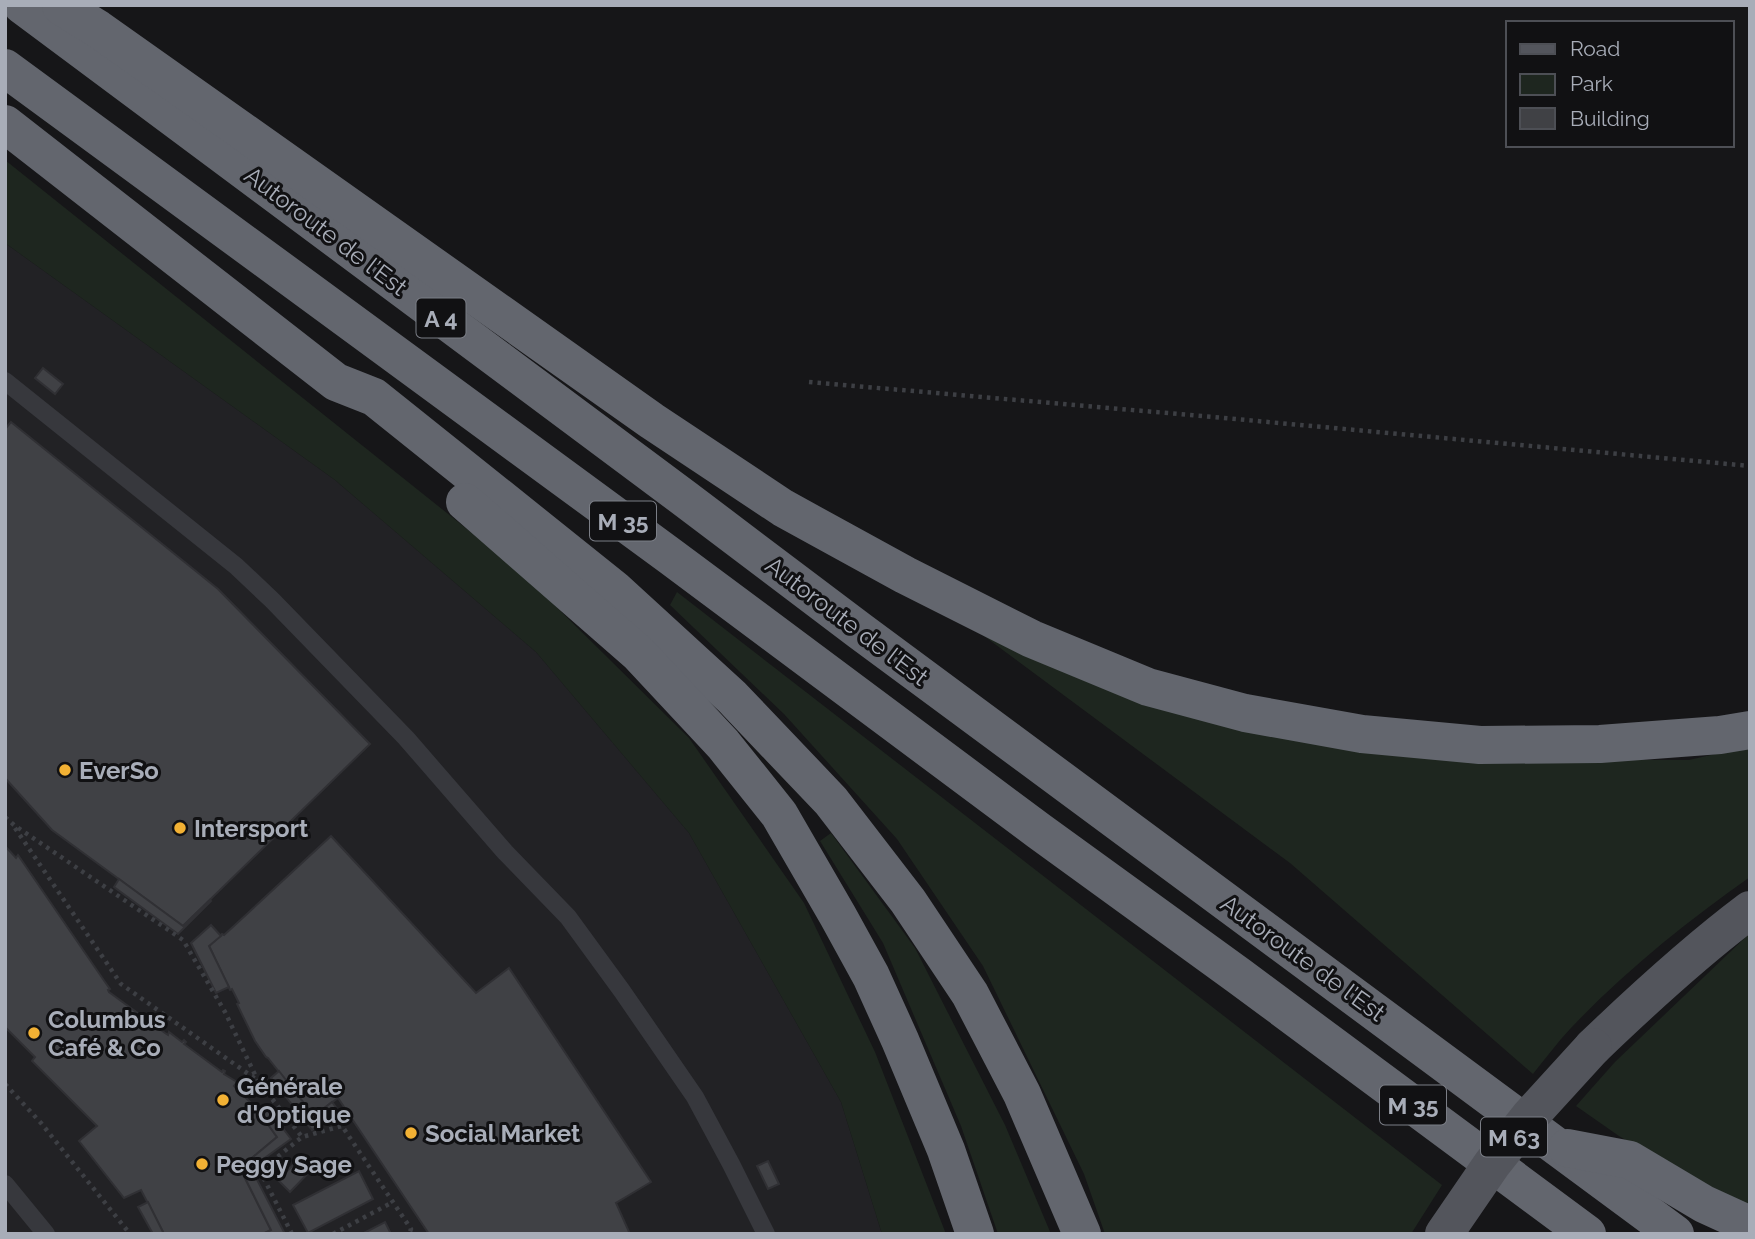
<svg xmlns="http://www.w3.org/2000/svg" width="1755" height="1239" viewBox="0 0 1755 1239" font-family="Raleway,sans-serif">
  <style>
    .built { fill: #222225 }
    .green { fill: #1e261f }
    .building { fill: #404145; stroke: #303034; stroke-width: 2 }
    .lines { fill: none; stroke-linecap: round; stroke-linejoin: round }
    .path { stroke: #3d3f44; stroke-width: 4.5; stroke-dasharray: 3.5 5; stroke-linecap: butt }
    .lane { stroke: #37383d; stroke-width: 18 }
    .primary { stroke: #53555c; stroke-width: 38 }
    .highway { stroke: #63666e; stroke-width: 38 }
    .primary-bridge { stroke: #53555c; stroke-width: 38 }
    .poi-dot { fill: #f2b134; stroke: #111113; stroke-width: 2.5 }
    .labels { text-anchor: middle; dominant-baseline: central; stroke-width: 6; stroke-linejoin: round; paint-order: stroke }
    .shield { fill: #111113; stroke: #7b7e86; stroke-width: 2 }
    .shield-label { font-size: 23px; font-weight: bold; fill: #a8adb8 }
    .street-label { font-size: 24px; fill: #a8adb8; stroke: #111113 }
    .poi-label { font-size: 24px; font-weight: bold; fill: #a8adb8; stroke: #111113; text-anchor: start }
  </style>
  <rect width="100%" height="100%" fill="#161618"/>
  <path class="built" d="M5,243L335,480L536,652L689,833L841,1102L882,1234H5Z"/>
  <g class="green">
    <path d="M5,160L522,573L689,738L804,903L875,1052L946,1234H882L841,1102L689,833L536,652L335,480L5,243Z"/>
    <path d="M677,592L1442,1185L1411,1234H1105L1084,1174L983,966L897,839L784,714L670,605Z"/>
    <path d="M957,616L1148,699L1546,760H1689L1750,746V877C1686,922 1624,972 1570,1029C1557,1043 1545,1059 1533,1074L1290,863Z"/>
    <path d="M831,833L915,948L1005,1125L1051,1234H998L961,1126L883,943L820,841Z"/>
    <path d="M1750,933V1206L1664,1163L1619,1136L1576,1106L1615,1062Z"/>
  </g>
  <g class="building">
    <path d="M43,368L63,384L55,394L35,378Z"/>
    <path d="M11,422L218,589L370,744L183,926L52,830L5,778V429Z"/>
    <path d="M331,836L476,993L509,968L651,1182L616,1203L630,1234H429L338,1098L314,1116L268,1058L266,1057L255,1041L237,1004L239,1003L232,989L230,990L209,946L222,934L224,935L235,925Z"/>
    <path d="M5,846L16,858L18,855L105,982L110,989L108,990L109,992L165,1033L168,1035L169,1032L182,1042L184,1040L186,1042L184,1044L222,1072L223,1070L225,1071L224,1074L237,1082L234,1086L256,1108L277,1137L240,1168L271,1230L263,1234H164L141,1190L124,1198L79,1141L97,1126L32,1061L35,1057L5,1027Z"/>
    <path d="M119,879L183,926L210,900L211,901L178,934L114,887Z"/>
    <path d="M211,925L221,936L209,946L229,987L216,993L191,943Z"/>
    <path d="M279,1071L314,1116L332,1102L338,1110L312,1130L271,1078Z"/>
    <path d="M266,1106L291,1139L251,1168L285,1234H263L271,1230L240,1168L277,1137L259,1112Z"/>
    <path d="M303,1155L315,1166L290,1192L278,1180Z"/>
    <path d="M768,1161L779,1184L768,1189L757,1166Z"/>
    <path d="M359,1171L373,1199L308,1233L293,1205Z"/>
    <path d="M148,1202L164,1234H153L138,1207Z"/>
    <path d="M385,1222L391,1234H362Z"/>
  </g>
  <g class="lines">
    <g class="path">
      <path d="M809,382L1213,417L1750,466"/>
      <path d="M5,817L14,825L183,940L225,1012L258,1081L302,1137L342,1126L411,1229L409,1234"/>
      <path d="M15,828L121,984L257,1080"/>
      <path d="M5,1084L41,1123L130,1234"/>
      <path d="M292,1234L260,1171L302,1137"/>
      <path d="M333,1234L393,1202"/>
    </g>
    <g class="lane">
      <path d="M5,381L236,566L272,600L406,738L505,852L568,917L622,991L695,1097L731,1164L766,1234"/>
      <path d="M5,1184L46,1234"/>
    </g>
    <path class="primary" d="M1593,1047C1643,999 1694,952 1750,910"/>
    <g class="highway">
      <path d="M22,5L684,498L860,631L1675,1234"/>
      <path d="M61,6L98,29L652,421L783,508L905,575L1032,639L1148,687L1245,713L1362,734L1480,745L1600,744L1720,735L1750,730"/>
      <path d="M5,68L670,556L1039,831L1239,976L1587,1234"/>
      <path d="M5,124L336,382L374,397L614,589L732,697L831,801L908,901L970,994L1022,1094L1082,1234"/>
      <path d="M465,502L639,654L723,744L779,814L838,916L871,976L900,1040L946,1150L975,1234"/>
      <path d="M1567,1148L1630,1160L1704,1204L1750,1225"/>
    </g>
    <path class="primary-bridge" d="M1444,1234L1492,1164L1530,1116L1593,1047"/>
  </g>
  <g class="poi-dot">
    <circle cx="65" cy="770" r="7"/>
    <circle cx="180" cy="828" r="7"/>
    <circle cx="34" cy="1033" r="7"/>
    <circle cx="223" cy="1100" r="7"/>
    <circle cx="411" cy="1133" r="7"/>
    <circle cx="202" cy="1164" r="7"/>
  </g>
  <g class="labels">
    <g class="shield">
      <rect x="416.5" y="298.5" width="49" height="39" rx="5"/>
      <rect x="590" y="501.5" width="66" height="39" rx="5"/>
      <rect x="1380" y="1085.5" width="66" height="39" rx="5"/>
      <rect x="1481" y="1117.5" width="66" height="39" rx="5"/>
    </g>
    <g class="shield-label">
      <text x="441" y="318">A 4</text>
      <text x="623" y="521">M 35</text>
      <text x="1413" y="1105">M 35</text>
      <text x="1514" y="1137">M 63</text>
    </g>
    <g class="street-label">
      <text transform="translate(326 231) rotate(37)">Autoroute de l’Est</text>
      <text transform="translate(847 621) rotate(37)">Autoroute de l’Est</text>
      <text transform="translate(1303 958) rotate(36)">Autoroute de l’Est</text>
    </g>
    <g class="poi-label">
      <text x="79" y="770">EverSo</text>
      <text x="194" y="828">Intersport</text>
      <text x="48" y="1019">Columbus<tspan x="48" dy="28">Café &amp; Co</tspan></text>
      <text x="237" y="1086">Générale<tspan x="237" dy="28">d'Optique</tspan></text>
      <text x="425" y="1133">Social Market</text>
      <text x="216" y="1164">Peggy Sage</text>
    </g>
  </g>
  <rect width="1755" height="1239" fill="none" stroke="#a8adb8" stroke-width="14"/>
  <rect x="1506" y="21" width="228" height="126" fill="#111113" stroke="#4d4f55" stroke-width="2"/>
  <rect x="1520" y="44" width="35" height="10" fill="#53555c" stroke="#4d4f55" stroke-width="2"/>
  <text x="1570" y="56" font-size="21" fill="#a8adb8">Road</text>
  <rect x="1520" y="74" width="35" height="21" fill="#1e261f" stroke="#4d4f55" stroke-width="2"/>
  <text x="1570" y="91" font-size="21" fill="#a8adb8">Park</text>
  <rect x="1520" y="108" width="35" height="21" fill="#404145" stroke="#4d4f55" stroke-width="2"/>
  <text x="1570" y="126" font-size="21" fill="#a8adb8">Building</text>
</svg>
